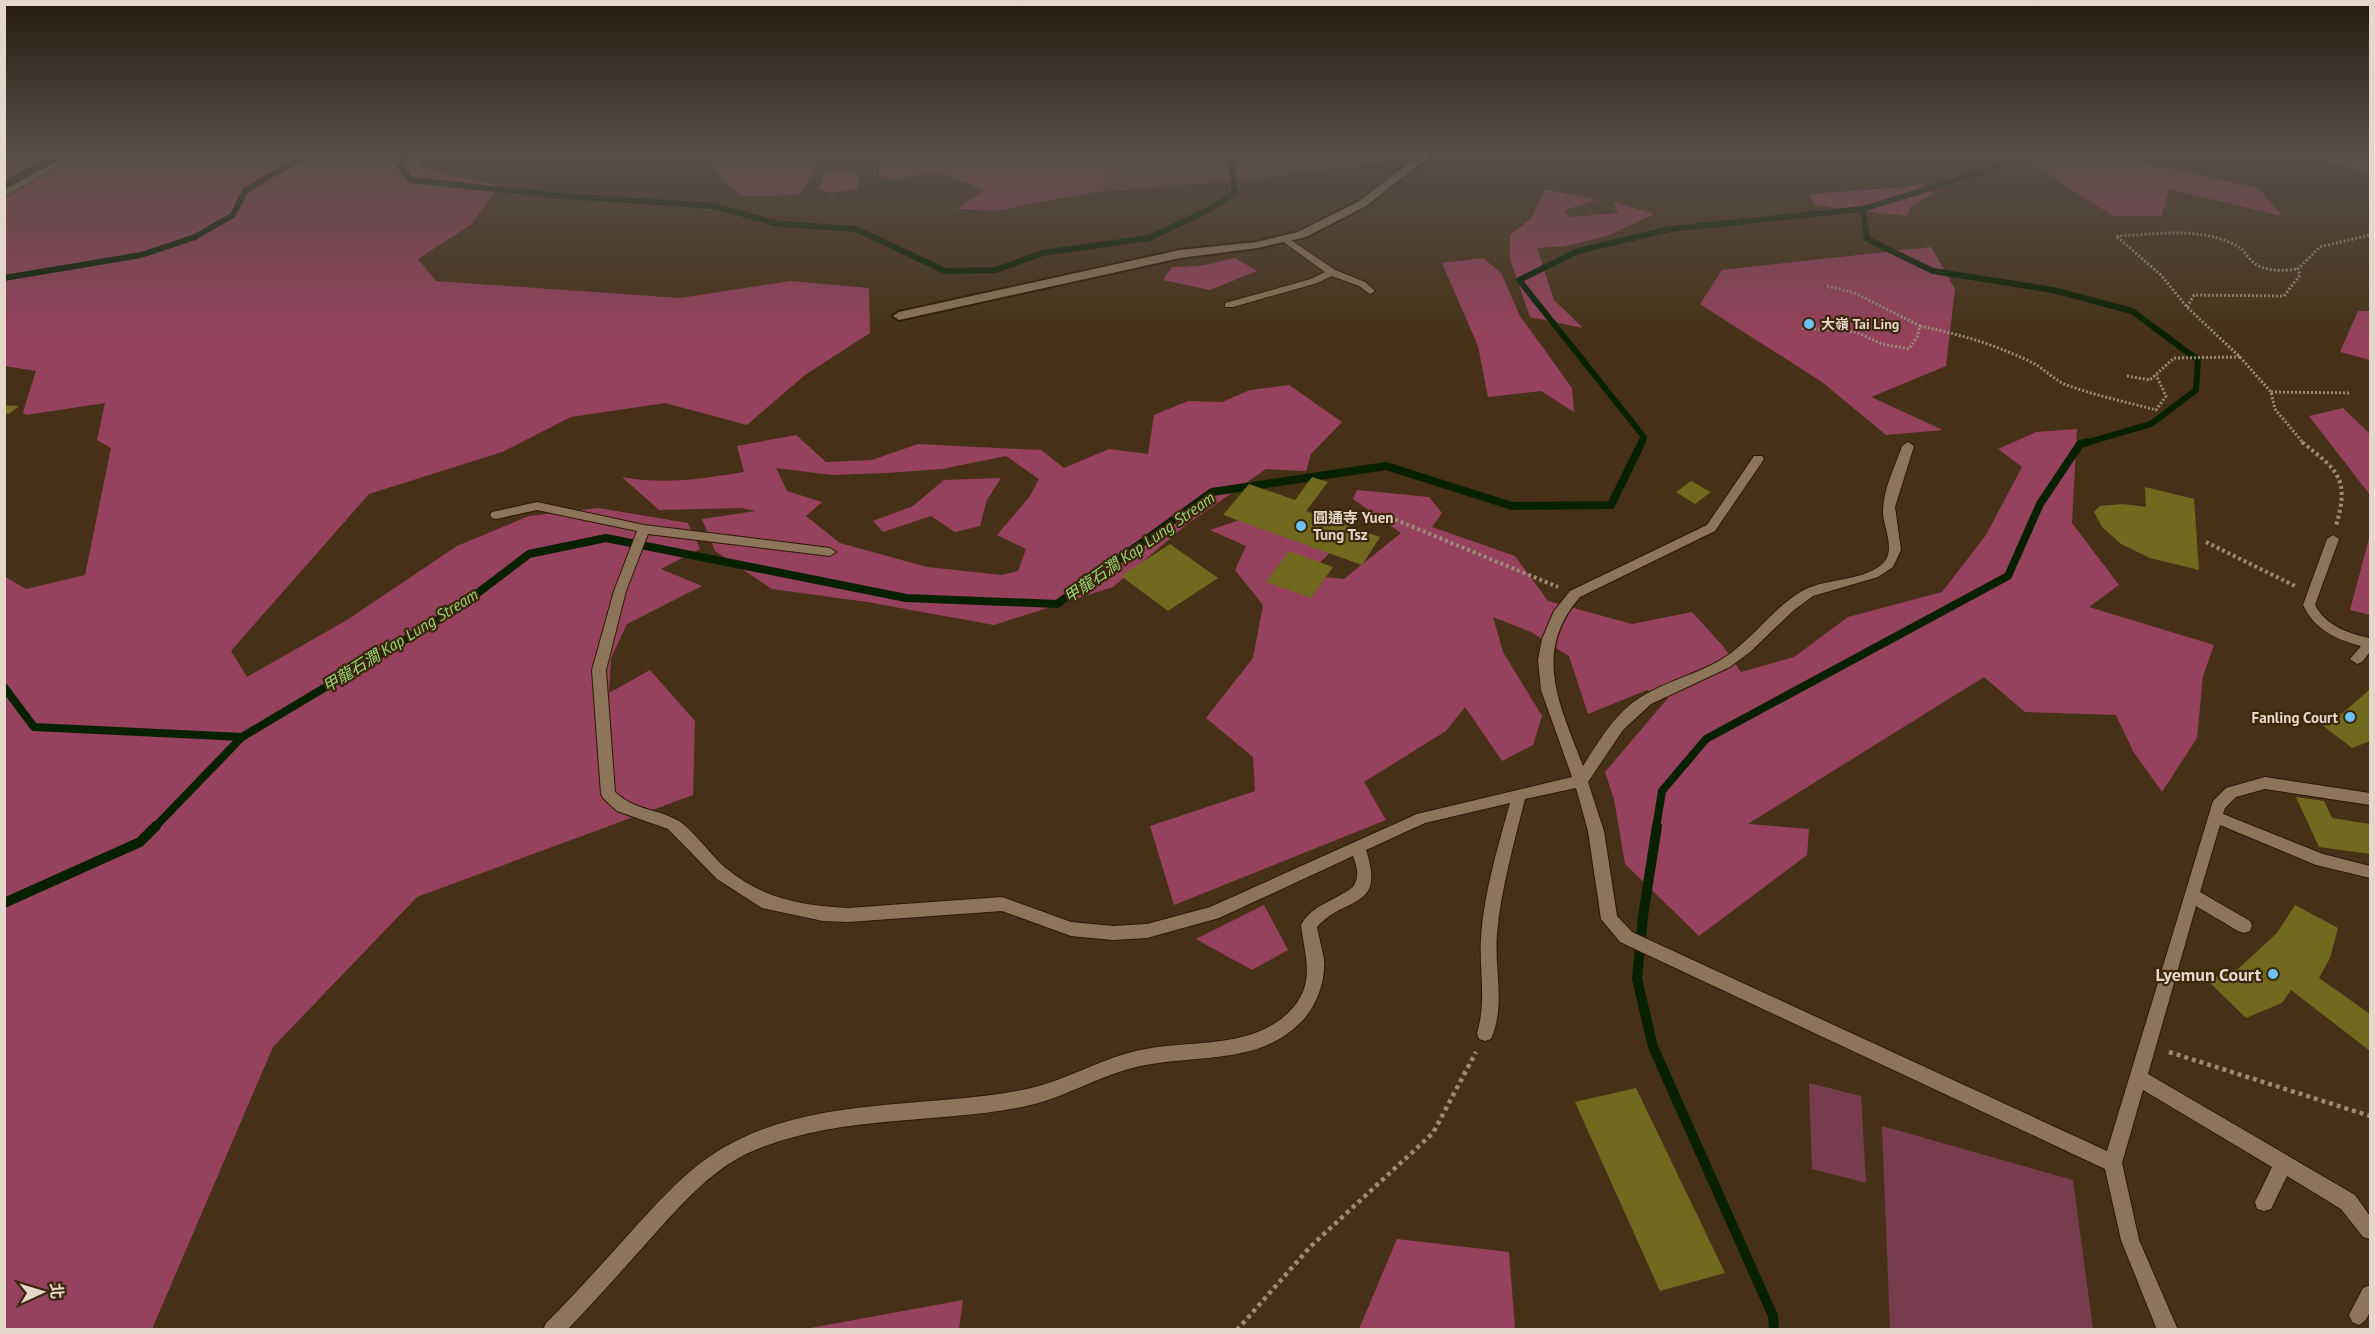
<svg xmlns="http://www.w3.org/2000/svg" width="2375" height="1334" viewBox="0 0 2375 1334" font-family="'PT Sans','Noto Sans TC',sans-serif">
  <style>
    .green { fill: #773c4e }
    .forest { fill: #96415d; fill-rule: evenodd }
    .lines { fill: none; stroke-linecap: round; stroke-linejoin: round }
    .stream-far2 { stroke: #072000; stroke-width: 6 }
    .stream-far1 { stroke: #072000; stroke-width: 8 }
    .stream { stroke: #072000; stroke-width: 10 }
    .canal { fill: #072000; fill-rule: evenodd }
    .building { fill: #71691d }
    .service-casing { stroke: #2c1801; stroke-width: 2 }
    .minor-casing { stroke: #2c1801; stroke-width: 4 }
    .path-far2 { stroke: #9c8b78; stroke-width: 3; stroke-dasharray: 2 2; stroke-linecap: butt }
    .path-far1 { stroke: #9c8b78; stroke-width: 4; stroke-dasharray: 3 3; stroke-linecap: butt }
    .path { stroke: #9c8b78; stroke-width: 4.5; stroke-dasharray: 4 4; stroke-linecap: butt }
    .service { fill: #8d755a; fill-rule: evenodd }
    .minor { fill: #8d755a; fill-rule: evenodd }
    .poi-dot { fill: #6fc2f4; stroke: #3c270e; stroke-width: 2 }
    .labels { text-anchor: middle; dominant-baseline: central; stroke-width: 4.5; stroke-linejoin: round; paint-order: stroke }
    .far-poi-label { font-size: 14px; font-weight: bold; fill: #e5d7c9; stroke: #3c270e; text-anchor: start }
    .poi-label { font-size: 15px; font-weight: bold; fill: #e5d7c9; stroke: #3c270e; text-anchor: start }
    .water-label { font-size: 16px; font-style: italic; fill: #95d875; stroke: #3c270e }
    .near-poi-label { font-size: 18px; font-weight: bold; fill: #e5d7c9; stroke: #3c270e; text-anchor: end }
  </style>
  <rect width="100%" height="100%" fill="#463118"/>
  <g class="green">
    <path d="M1122,152H1406L1404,160L1248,180L1095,192Z"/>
    <path d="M1809,1083L1861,1096L1866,1183L1812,1169Z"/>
    <path d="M1882,1126L2073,1180L2093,1329H1890Z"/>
  </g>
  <g class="forest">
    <path d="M5,152H447L407,164L498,186L472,224L418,259L436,281L680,298L790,281L869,288L870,333L805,375L747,425L665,403L571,417L502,452L369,494L231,651L247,677L347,620L457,546L529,516L598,508L688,523L700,549L661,569L702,586L627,624L611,658L609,693L650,670L695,721L693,795L417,897L273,1047L152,1329H5L4,576L26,589L85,575L111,448L97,440L105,403L26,415L23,412L36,371L5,366Z"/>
    <path d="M702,152H827L799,195L741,196L716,173Z"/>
    <path d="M858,152H1122L1095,192L994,211L957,209L985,190L935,171L894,180L879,176V161Z"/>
    <path d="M2063,152H2096L2258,188L2282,216L2169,189L2162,216H2113L2032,164Z"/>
    <path d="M827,169L860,174L857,189L831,193L818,188Z"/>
    <path d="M1920,183L1933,194L1911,206L1907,216L1814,205L1810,194L1905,187Z"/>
    <path d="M1545,189L1597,200L1565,210L1569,217L1618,213L1614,202L1654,214L1607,236L1566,246L1537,248L1554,300L1583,328L1530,317L1510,259V235L1531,219Z"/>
    <path d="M1931,247L1955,289L1946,366L1871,397L1943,430L1886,435L1822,382L1700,304L1722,270Z"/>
    <path d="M1235,258L1257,271L1210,290L1163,280L1172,267L1200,266Z"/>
    <path d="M1483,258L1501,273L1520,316L1572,388L1574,412L1541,391L1488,397L1478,346L1442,263Z"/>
    <path d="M2358,311H2370V360L2340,352Z"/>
    <path d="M1289,385L1342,422L1311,454L1306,471L1266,469L1186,525L1113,587L994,625L867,602L772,589L715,551L702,519L756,511L741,508L659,510L622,477C666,485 700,479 744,472L737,446L796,435L826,462L872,460L918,444L1041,450L1064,468L1109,449L1148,454L1154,415L1188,401L1222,402L1250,390ZM1006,456L1039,479L1030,496L997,535L1026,549L1018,571L1002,575L927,567L840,543L806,516L822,502L787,491L776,468L832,475L886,473L942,469Z"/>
    <path d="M2343,408L2370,434V495L2309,416Z"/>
    <path d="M2077,429L2072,523L2119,585L2089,607L2214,645L2203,676L2197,738L2162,792L2133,751L2116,715L2025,712L1984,677L1748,824L1809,829L1807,855L1699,936L1625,864L1614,799L1605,772L1668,698L1647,690L1588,714L1569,656L1531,632L1493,617L1503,652L1542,716L1533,745L1502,761L1465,707L1446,731L1364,782L1386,820L1174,905L1150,826L1255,791L1253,757L1206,718L1253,658L1263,605L1235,570L1246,546L1210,530L1257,514L1343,540L1307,575L1344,579L1401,533L1353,499L1357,490L1429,497L1442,513L1432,527L1515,556L1548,601L1632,624L1692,612L1723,646L1741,672L1794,657L1848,617L1942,592L1986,535L2022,467L1998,449L2036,432Z"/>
    <path d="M1001,478L987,500L980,526L955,532L931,516L883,532L873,521L913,506L944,480Z"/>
    <path d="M2370,535V615L2350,610Z"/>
    <path d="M1264,905L1288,950L1252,970L1196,939Z"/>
    <path d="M1397,1239L1509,1252L1515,1329H1359Z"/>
    <path d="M963,1300L959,1329H805Z"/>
  </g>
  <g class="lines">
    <g class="stream-far2">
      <path d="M409,152L400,167L411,180L552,195L714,206L778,224L856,229L945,271L996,270L1043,253L1149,238L1206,211L1235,193L1230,152"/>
      <path d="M2014,152L1991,169L1863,209L1867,239L1933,271L2053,290L2132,311L2198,360L2196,390L2151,424L2082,444"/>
      <path d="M4,278L141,255L195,237L233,215L245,191L310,152"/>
      <path d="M1641,444L1644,437L1519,280L1578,251L1671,229L1863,209"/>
    </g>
    <g class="stream-far1">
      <path d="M4,687L34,727L242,737L458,608L529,554L606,538L906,598L1057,604L1212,492L1386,466L1512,506L1611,505L1642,442"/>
      <path d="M154,828L242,737"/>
      <path d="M1656,828L1662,791L1706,739L2008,576L2040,504L2080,444L2087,442"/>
    </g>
    <g class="stream">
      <path d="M1657,826L1643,916L1637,979L1653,1047L1773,1316L1774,1330"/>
      <path d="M4,903L140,842L156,826"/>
    </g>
    <path class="canal" d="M55,152H77L74,156L4,195V181Z"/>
  </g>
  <g class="building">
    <path d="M2282,152H2370V175L2303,153L2291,154Z"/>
    <path d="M4,405L19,406L9,414L4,413Z"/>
    <path d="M1312,477L1328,482L1306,511L1380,537L1362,565L1223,515L1249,484L1295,500Z"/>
    <path d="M1691,481L1711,492L1695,504L1676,492Z"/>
    <path d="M2145,487L2194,499L2199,570L2150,558L2121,544L2102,527L2094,512L2100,506L2123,504L2146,507Z"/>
    <path d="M1170,544L1218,578L1168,611L1121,576Z"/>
    <path d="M1289,551L1333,567L1311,598L1266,582Z"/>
    <path d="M2370,689V741L2352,748L2317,721L2343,713Z"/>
    <path d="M2296,797L2324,801L2332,818L2370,824V854L2319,847Z"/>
    <path d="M2295,905L2338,928L2330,958L2319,978L2370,1014V1051L2291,990L2282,1003L2246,1018L2207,980L2238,969L2277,933Z"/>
    <path d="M1636,1088L1725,1273L1660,1291L1575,1102Z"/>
  </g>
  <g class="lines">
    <defs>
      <g id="service">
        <path d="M73,152H83L4,197V190Z"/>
        <path d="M1285,236L1335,270L1365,282L1375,291L1370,294L1359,286L1332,276L1317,283L1233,307H1225V303L1311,279L1325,272L1282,241L1280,239Z"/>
        <path d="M1908,442L1914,446L1895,507L1901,550L1893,567L1878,577L1813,596L1794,610L1750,652L1730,667L1651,704L1623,730L1588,782L1604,831L1617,916L1632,932L2107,1151L2213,801L2226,788L2265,777L2370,793V805L2265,789L2236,797L2225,808L2223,814L2323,854L2370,866V878L2316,865L2220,825L2200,892L2250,921L2252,926L2250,931L2244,933L2238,931L2196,906L2148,1074L2355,1195L2370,1216V1239L2363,1237L2341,1209L2287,1176L2271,1209L2264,1211L2257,1209L2255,1202L2272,1167L2143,1090L2122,1163L2139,1240L2178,1330H2157L2121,1240L2105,1169L1620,942L1601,919L1588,831L1576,788L1525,799C1514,844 1501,888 1497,934C1494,970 1506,1005 1491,1039L1485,1041L1479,1039L1477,1033C1487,1001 1479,970 1481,937C1484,892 1498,847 1510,803L1425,823L1366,850C1386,911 1345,895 1317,927C1319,938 1322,948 1324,959C1326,981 1316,1008 1300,1023C1259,1064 1198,1055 1146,1065C1104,1072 1067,1098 1022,1107C934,1124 840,1115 755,1150C709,1169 676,1211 643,1247C618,1275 593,1303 567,1330H543L546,1323C575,1294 602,1264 629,1234C663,1197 695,1159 742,1138C830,1097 929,1108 1022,1090C1066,1082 1103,1056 1146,1049C1194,1040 1250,1049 1288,1013C1317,985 1305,958 1301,925C1311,905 1337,900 1353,887C1360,877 1357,867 1353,856L1219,918L1147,938L1113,940L1071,936L1002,911L848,922L823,921L762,908L717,879L668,829L617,811L603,798L601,794L592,670L614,591L637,531L537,510L496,519L492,518L490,515L492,512L537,502L644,525L830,548L836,552L830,556L648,534L626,591L606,670L615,792C636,811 655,808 677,820C694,830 711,856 727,869C764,899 802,906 848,908L1002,897L1071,922L1113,926L1147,924L1210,907L1417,814L1572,777L1541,690L1538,660L1542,639L1554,611L1570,591L1707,525L1754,456H1762L1764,459L1715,531L1580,597C1531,653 1561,707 1583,766C1599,741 1615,713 1641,697C1670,679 1704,673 1731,653C1757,634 1776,605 1804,590C1826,578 1869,581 1885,561C1895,547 1883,526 1883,512C1883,489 1895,467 1902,446Z"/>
        <path d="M2333,535L2339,539L2315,605C2326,626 2349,634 2370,638V652L2362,662L2357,664L2350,659L2361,646C2335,639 2315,630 2303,605L2327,539Z"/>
        <path d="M2370,1285C2371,1299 2374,1318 2359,1325L2352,1322L2349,1315L2363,1288Z"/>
      </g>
      <path id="minor" d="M1423,152H1435L1366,206L1306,237L1257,248L1180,258L899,320L893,316L899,312L1180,250L1257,242L1298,232L1358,202Z"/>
    </defs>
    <use href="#service" class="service-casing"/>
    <use href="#minor" class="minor-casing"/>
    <g class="path-far2">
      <path d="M1827,286L1855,293L1920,326"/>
      <path d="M2187,307L2194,295L2284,296L2300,275L2298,269L2320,247L2370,235"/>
      <path d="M1802,328L1856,332L1882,344L1909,349L1917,337L1920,326C1959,334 1997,345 2033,363C2045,369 2055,381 2067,385C2096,396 2127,402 2156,410L2166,396L2156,375"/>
      <path d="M2240,357L2271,392L2275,409L2304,444"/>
      <path d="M2127,376L2150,380L2174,358L2240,357L2187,307L2161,275L2116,236C2149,235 2182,229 2214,237C2222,239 2233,243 2240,248C2245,251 2248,258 2253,262C2264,272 2284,271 2298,269"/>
      <path d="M2271,392L2351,393"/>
    </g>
    <g class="path-far1">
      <path d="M2302,442C2338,471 2350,478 2336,526"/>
      <path d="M1384,515L1558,587"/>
      <path d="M2206,542L2295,586"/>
    </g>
    <g class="path">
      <path d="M2169,1052L2370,1116"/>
      <path d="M1237,1330L1310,1247L1433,1133L1476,1052"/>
    </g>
    <use href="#service" class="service"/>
    <use href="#minor" class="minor"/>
  </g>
  <linearGradient id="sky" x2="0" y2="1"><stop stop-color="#261b0d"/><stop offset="0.45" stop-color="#574e48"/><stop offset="1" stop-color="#574e48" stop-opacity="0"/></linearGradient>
  <rect width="2375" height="339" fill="url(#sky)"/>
  <g class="poi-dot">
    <circle cx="1809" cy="324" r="6"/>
    <circle cx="1301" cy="526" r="6"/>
    <circle cx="2350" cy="717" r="6"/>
    <circle cx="2273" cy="974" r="6"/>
  </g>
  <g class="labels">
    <g class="far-poi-label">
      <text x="1821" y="324">大嶺 Tai Ling</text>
    </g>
    <g class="poi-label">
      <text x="1313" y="517">圓通寺 Yuen<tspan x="1313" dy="17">Tung Tsz</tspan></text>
      <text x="2338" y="717" text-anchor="end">Fanling Court</text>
    </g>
    <g class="water-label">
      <text transform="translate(1139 547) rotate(-35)">甲龍石澗 Kap Lung Stream</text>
      <text transform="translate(400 640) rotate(-32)">甲龍石澗 Kap Lung Stream</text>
    </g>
    <g class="near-poi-label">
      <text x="2261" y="974">Lyemun Court</text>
    </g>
  </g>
  <rect width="2375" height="1334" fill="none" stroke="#e5d7c9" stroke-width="12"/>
  <g transform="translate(42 1292) rotate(86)" stroke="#3c270e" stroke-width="4.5" paint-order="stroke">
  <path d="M0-4.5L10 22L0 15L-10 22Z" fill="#e5d7c9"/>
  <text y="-9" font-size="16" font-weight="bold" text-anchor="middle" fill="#e5d7c9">北</text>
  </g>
</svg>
